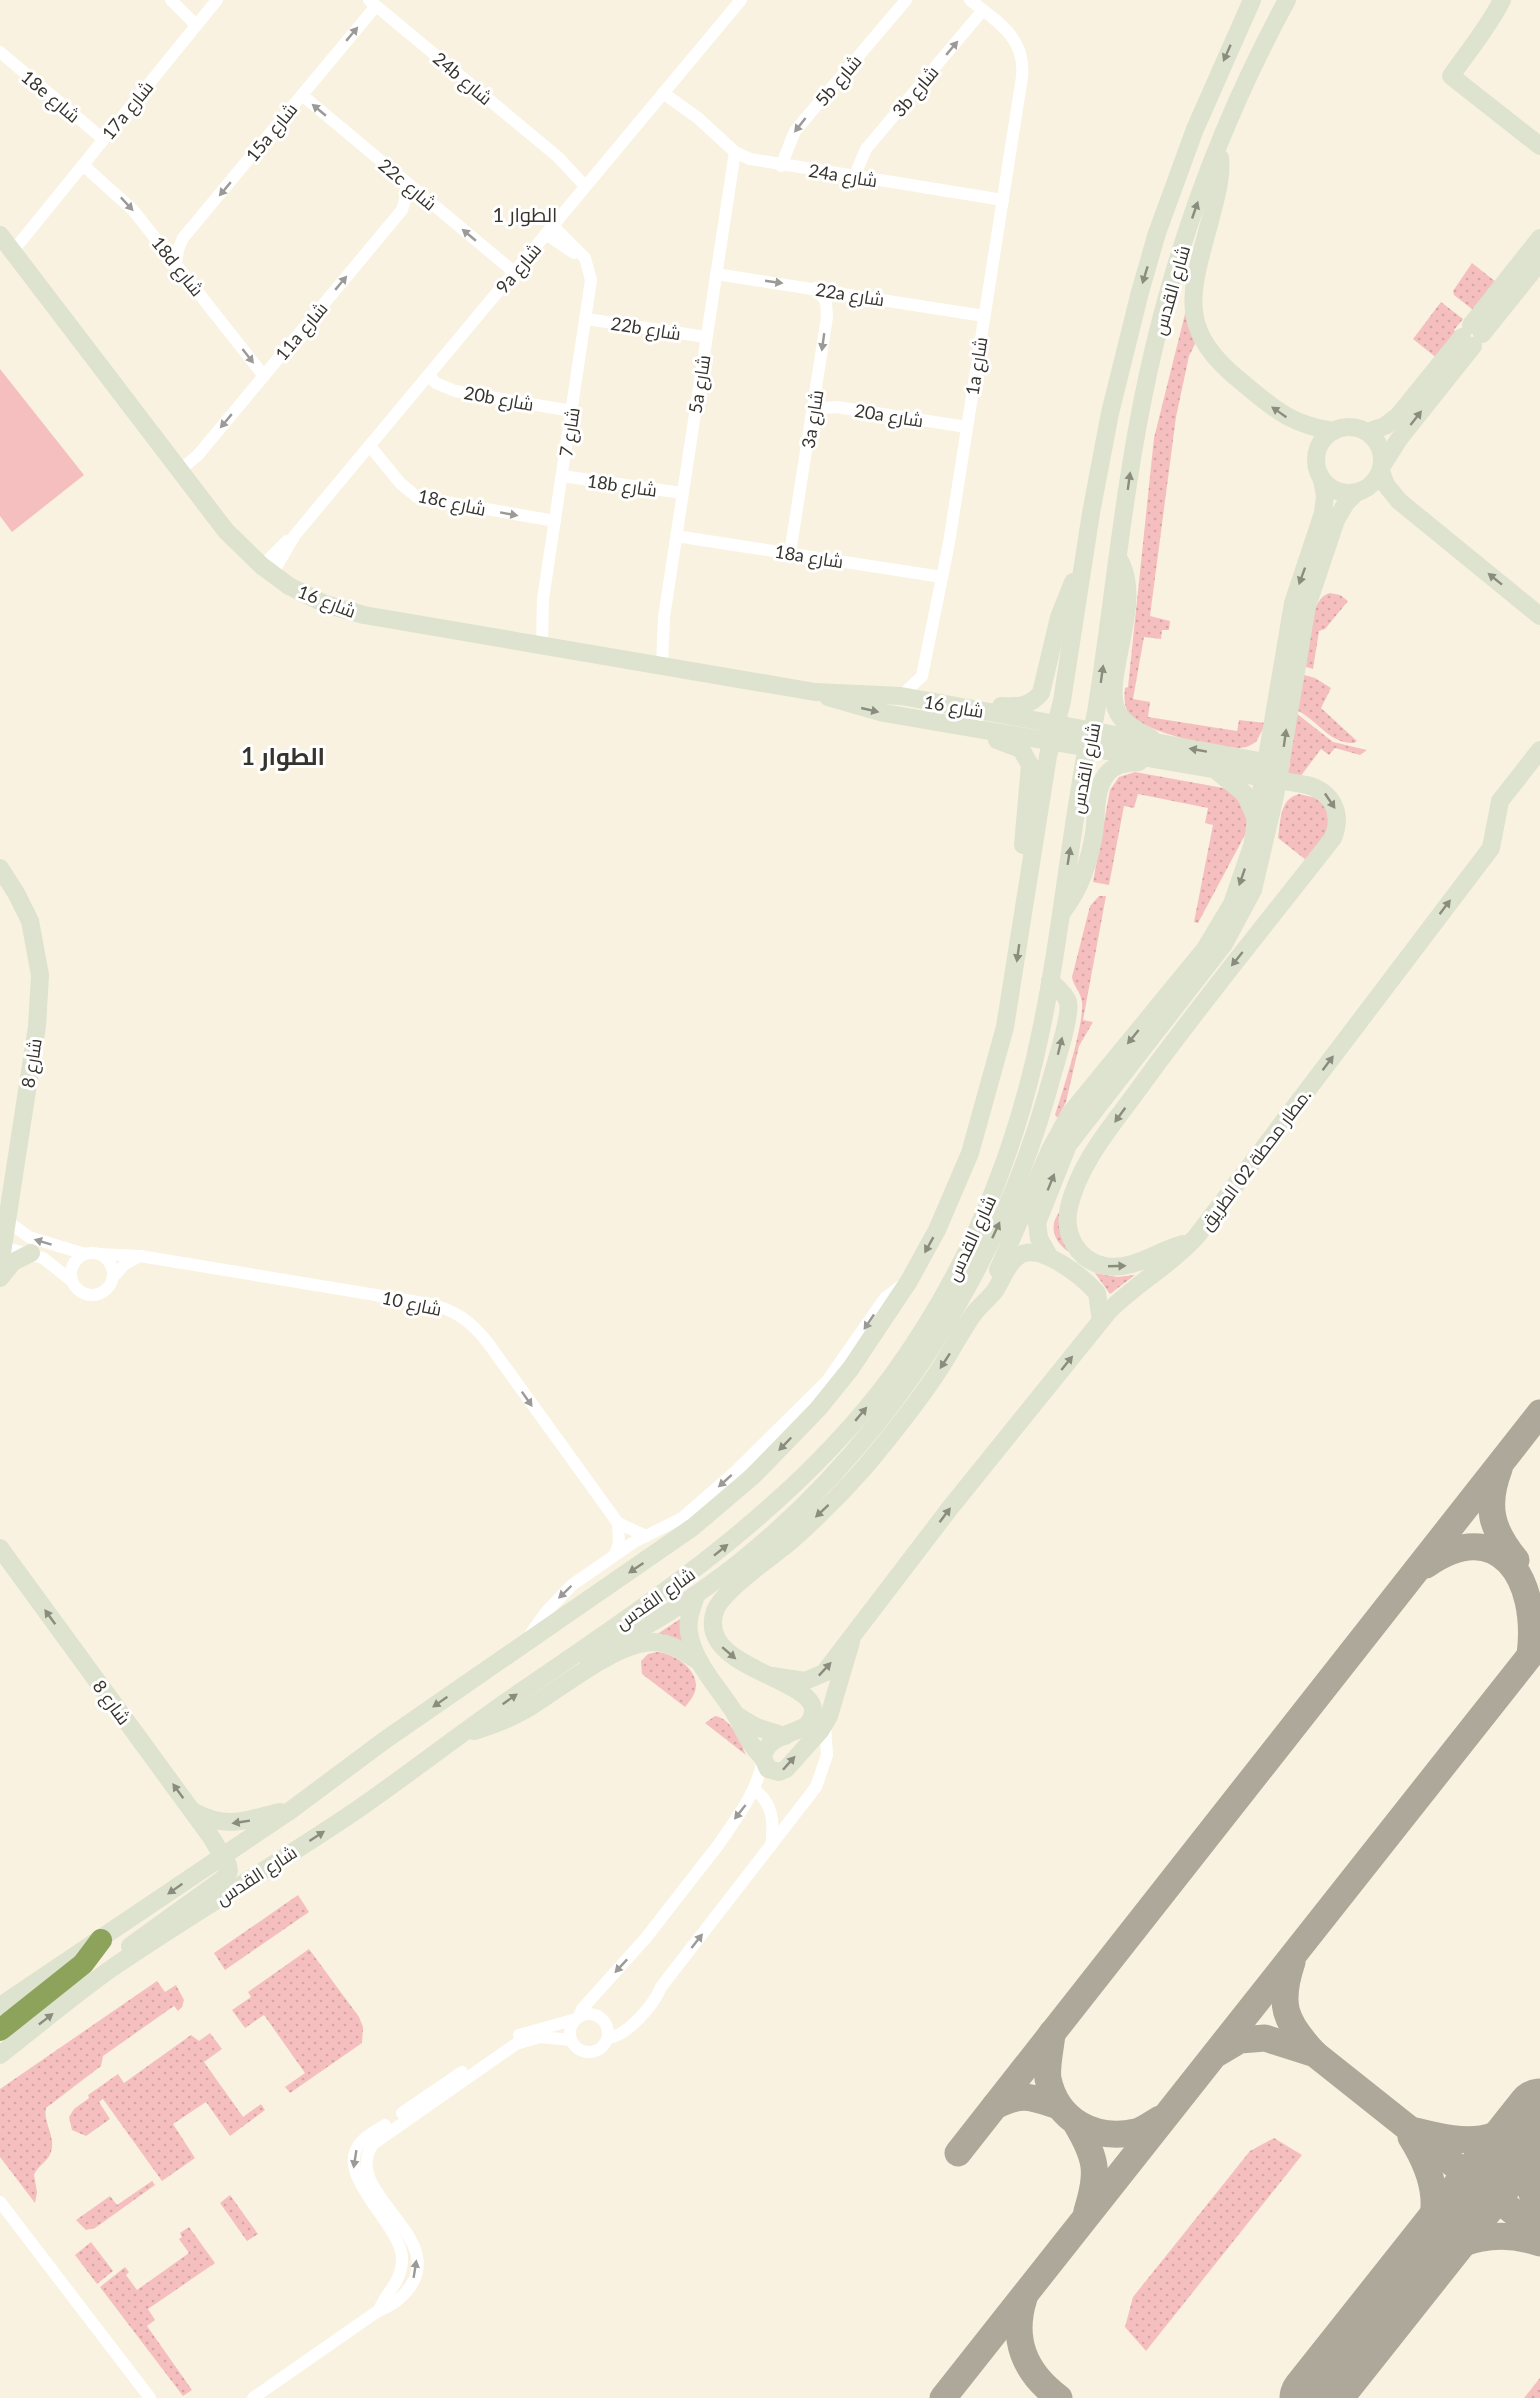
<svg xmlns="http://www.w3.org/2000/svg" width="1540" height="2398" viewBox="0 0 1540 2398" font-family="Lato,Cairo,sans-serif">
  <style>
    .grass { fill: url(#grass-dots) }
    .pitch { fill: #f6bfbf }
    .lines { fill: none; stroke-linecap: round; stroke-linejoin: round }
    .taxiway { stroke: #ada89a; stroke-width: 27 }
    .runway { stroke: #ada89a; stroke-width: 69 }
    .street { stroke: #fff; stroke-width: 12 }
    .secondary { stroke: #dde3ce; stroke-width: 18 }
    .highway { stroke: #8da25a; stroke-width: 22 }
    .oneway { fill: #9b9a96 }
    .oneway2 { fill: #8a8c7e }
    .labels { text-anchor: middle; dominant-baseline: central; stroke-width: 6; stroke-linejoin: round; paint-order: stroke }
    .street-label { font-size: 18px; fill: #37342d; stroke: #fff }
    .neighbourhood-label { font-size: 20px; fill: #37342d; stroke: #fff }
    .district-label { font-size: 24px; font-weight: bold; fill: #37342d; stroke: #fff }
  </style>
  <defs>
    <pattern id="grass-dots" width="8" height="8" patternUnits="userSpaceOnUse" patternTransform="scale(1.5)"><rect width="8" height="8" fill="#f6bfbf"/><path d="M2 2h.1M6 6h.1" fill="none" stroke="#d4a5a4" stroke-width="1.8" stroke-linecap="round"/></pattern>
  </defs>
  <rect width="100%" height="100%" fill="#f9f2e0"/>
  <g class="grass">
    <path d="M1472,263L1496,282L1477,313L1454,295L1453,291Z"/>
    <path d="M1441,302L1463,319L1454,330L1458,334L1438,359L1413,339Z"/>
    <path d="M1186,310L1195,344L1189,356L1176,417L1150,616L1170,621L1169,630H1162L1161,639L1144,637L1133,699L1150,702L1148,717L1237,731L1239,720L1266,723L1256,742C1251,745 1246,748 1239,748C1216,748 1145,732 1130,715C1124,707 1124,698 1125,688L1128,687L1154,438Z"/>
    <path d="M1330,593L1340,595L1348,601L1325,629L1319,631L1313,669L1306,667C1309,648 1308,598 1330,593Z"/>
    <path d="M1301,674L1315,678L1331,688L1321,708L1357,741L1354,743C1329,744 1317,719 1296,710Z"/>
    <path d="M1296,713L1333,742L1367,750L1360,755L1335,748L1329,755L1321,749L1300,777L1288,774Z"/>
    <path d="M1135,772L1229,789L1233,791L1247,817L1246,833L1198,923L1194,922L1213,825L1205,823L1208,808L1138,794L1134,808L1124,806L1109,885L1093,882L1110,790L1119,777Z"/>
    <path d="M1299,794L1316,798L1327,808L1329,829L1306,860L1278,838C1281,821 1279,799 1299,794Z"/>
    <path d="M1099,896H1106L1083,1020L1093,1022L1079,1046L1066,1102L1058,1118L1055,1115C1063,1090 1084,1026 1082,1002C1081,992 1073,986 1072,977L1090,906Z"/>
    <path d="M1061,1210L1060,1233L1069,1252C1053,1241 1048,1225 1061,1210Z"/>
    <path d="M1095,1273L1117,1277L1135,1275L1110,1294Z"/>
    <path d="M680,1619L683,1642L656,1635Z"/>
    <path d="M657,1652C673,1653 696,1668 696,1685C696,1694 690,1701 685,1707L642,1674L641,1661L648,1654Z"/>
    <path d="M715,1716C731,1718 740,1741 746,1755L705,1723Z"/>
    <path d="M298,1895L309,1912L225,1970L214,1953Z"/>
    <path d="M309,1949L359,2017L363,2027L362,2043L290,2093L285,2087L305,2073L264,2015L245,2028L232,2010L251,1997L248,1992Z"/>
    <path d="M157,1981L165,1992L176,1985L184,2000L182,2007L178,2011L174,2006L103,2056L101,2066L46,2108C43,2123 56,2136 51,2152C48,2162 38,2165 34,2175L37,2192L35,2203L0,2157V2089Z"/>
    <path d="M210,2033L222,2049L204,2062L241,2114L243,2117L261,2104L265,2110L230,2136L206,2102L173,2124L195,2158L162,2181L103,2099L99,2102L110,2119L86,2136L72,2130L69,2117L74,2109L89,2098L88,2095L118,2074L124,2083L191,2035L199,2041Z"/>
    <path d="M1274,2138L1302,2155L1146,2351L1125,2327L1133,2297L1250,2151Z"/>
    <path d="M152,2181L155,2185L95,2228L86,2230L76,2220L110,2196L117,2205Z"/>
    <path d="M230,2195L258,2234L247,2241L220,2203Z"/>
    <path d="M189,2227L215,2263L148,2309L155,2320L147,2326L192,2390L183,2396L100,2287L125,2267L129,2272L126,2275L137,2290L189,2253L179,2239L182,2237L180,2233Z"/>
    <path d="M91,2242L113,2271L97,2284L75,2255Z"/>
    <path d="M1540,2378V2398H1524Z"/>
  </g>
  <path class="pitch" d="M0,369L84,475L12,532L0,516Z"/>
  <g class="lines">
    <g class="taxiway">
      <path d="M1499,1469C1485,1506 1491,1530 1516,1560"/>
      <path d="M1426,1565C1498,1514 1540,1578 1530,1655"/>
      <path d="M1292,1962C1278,2004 1284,2021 1314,2053"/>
      <path d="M1052,2033C1051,2047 1046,2066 1048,2079C1057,2121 1095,2141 1136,2132C1144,2130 1153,2123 1160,2119"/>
      <path d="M1218,2053L1240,2040L1265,2038L1315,2054L1540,2233"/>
      <path d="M995,2106C1022,2093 1028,2096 1056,2105"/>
      <path d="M1540,2124L1534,2144L1530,2188L1540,2216"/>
      <path d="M1077,2125C1097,2159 1099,2173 1087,2211"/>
      <path d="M1416,2131C1472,2145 1493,2145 1540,2109"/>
      <path d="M1411,2137C1440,2183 1439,2211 1423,2261C1465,2241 1493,2227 1540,2243"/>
      <path d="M958,2153L1540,1413"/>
      <path d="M1024,2298C1011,2339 1024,2372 1059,2398"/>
      <path d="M943,2398L1540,1643"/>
    </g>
    <path class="runway" d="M1314,2398L1540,2113"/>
    <g class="street">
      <path d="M171,0L196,25"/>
      <path d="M369,0L558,157L585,186"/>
      <path d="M0,52L103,139"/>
      <path d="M663,93L698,118L735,152L750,159L1003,200"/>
      <path d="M302,95L514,272"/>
      <path d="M83,165L133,210L264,376"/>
      <path d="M781,166L795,131L906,0"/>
      <path d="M854,177L866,149L983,10"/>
      <path d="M546,234L574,253"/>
      <path d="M13,251L217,0"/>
      <path d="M176,263L178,250L183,238L376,6"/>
      <path d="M716,274L984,316"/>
      <path d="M587,319L706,337"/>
      <path d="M429,376L436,383L455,391L572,411"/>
      <path d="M813,416L824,408L837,407L967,427"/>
      <path d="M370,446L400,483L417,497L555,521"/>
      <path d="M179,471L198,455L402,210L407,193L405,181"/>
      <path d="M562,476L682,493"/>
      <path d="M676,536L942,577"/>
      <path d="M790,553L827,317L826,301L815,288"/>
      <path d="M262,566L287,541"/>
      <path d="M272,574L295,535L741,0"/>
      <path d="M542,645L543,599L591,280L585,258L553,226"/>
      <path d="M662,665L664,617L735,152"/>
      <path d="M901,696L922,676L949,543L1022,77C1026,38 998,22 970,0"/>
      <path d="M6,1220L29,1237L85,1254"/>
      <path d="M3,1247L43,1258L72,1281"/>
      <circle cx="92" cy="1274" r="21"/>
      <path d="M99,1254L140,1256L430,1304C455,1310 472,1322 488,1343L618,1523L646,1536"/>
      <path d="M113,1277L125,1264L140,1256"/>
      <path d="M615,1555L619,1543L618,1523"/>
      <path d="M529,1636L546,1612L572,1585L634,1542L682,1518L736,1471L827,1381L885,1298L901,1286"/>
      <path d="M755,1790C774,1805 774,1823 771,1846"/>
      <circle cx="589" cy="2033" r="19"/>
      <path d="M579,2017L582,2009L645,1939L719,1844C737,1817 757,1793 763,1759"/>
      <path d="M519,2035L576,2019"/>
      <path d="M608,2038C627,2036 654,2005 661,1987L816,1787L827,1755L825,1725"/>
      <path d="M402,2113L462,2072"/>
      <path d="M0,2202L150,2398"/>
      <path d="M379,2310C387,2290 403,2282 402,2257C399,2221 329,2172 363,2140C369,2134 378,2129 385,2125"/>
      <path d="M253,2398L375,2313C383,2308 392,2306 399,2299C464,2242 337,2195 373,2144L516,2044L540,2037L571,2040"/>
    </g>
    <g class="secondary">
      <path d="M1502,0C1488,28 1469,50 1451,76L1540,146"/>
      <path d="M1220,158C1222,178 1216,197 1211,217C1191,293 1174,328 1243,383C1274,409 1292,425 1334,431"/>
      <path d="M0,235L226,531L262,566L289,586L325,604L364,615L815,692L901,696L1281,765"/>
      <path d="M1471,325L1540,238"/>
      <path d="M1482,334L1540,262"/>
      <circle cx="1349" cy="460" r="33"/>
      <path d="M1367,432L1385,426L1398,416L1462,337"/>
      <path d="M1382,466L1399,439L1473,346"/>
      <path d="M1381,471L1386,485L1399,501L1540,616"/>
      <path d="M1120,561C1144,606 1100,681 1118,713C1125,725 1139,731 1151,738"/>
      <path d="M828,697L884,713L1307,785C1333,792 1343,814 1333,838C1270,919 1204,999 1143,1083C1116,1121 1080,1160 1069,1207C1063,1233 1077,1261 1105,1266C1133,1271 1157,1251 1183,1244"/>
      <path d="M1001,706C1017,707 1029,707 1041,693L1059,617L1073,582"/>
      <path d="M997,740L1021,749L1030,765L1023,845"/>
      <path d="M1218,772L1245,794L1256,819"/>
      <path d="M0,868L16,893L30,921L40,975L37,1026L0,1266"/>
      <path d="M1063,911C1081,887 1089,863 1094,834C1097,815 1094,791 1106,775C1114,764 1126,763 1139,762"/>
      <path d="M1049,1256L1039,1238L1037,1223L1068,1145L1224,944L1253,890L1275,796L1307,606L1336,520L1346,503L1356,493"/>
      <path d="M998,1270L1050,1150L1069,1115L1205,949L1232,904L1252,846L1293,603L1323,513L1325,496L1322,480"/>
      <path d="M0,1278L13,1262L31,1253"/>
      <path d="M0,1548L211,1837L228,1865L229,1871L223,1879L130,1946"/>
      <path d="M696,1596C692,1608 687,1619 689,1632C693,1662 718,1687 734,1712C745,1731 746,1741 763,1758"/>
      <path d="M851,1642L829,1716L820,1731L786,1769L779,1772L768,1769L763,1758C765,1737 792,1735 807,1725C845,1678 693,1676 715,1611C722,1591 773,1556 791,1541C817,1518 842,1493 865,1467C890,1437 915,1406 937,1373C950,1354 961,1331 975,1312C981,1305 988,1299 994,1292C1002,1281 1007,1262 1020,1255C1041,1243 1083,1277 1097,1293L1101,1321"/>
      <path d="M586,1656C808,1559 982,1325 1047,1094C1051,1077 1072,1016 1068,1002C1065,993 1056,987 1050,981"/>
      <path d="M772,1676L805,1681L824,1673L950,1508L1108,1312C1135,1284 1170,1266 1196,1237L1491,848L1500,801L1540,750"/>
      <path d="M736,1715L756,1727L785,1736"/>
      <path d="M474,1731C491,1726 509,1719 525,1710C558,1691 615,1642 654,1642C672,1643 685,1653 700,1662"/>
      <path d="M194,1812C229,1830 245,1820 280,1812"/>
      <path d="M0,2006L291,1810L385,1740L693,1527L753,1476L818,1409L851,1368L909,1281L937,1230L970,1153L1005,1027L1048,756L1062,701L1091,513L1110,413L1140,292L1157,233L1195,129L1252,0"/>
      <path d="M0,2055C37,2026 74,1995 112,1968C190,1915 272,1867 351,1814C408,1775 462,1732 519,1693C653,1601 792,1510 891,1377C960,1283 1007,1175 1034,1062C1057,966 1066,866 1083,769C1086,748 1094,728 1097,706C1114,596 1124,484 1148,374C1176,245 1224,116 1287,0"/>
    </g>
    <path class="highway" d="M0,2030L83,1964L101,1940"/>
  </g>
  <defs><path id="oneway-solid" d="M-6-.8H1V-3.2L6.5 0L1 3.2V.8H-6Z" transform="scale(1.5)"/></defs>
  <g class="oneway">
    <use href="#oneway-solid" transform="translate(352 34) rotate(-50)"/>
    <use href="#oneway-solid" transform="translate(952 48) rotate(-50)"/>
    <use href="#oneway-solid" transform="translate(319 110) rotate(-140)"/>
    <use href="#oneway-solid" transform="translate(800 125) rotate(128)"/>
    <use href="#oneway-solid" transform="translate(225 189) rotate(130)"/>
    <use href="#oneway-solid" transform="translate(127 204) rotate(47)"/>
    <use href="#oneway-solid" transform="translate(469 235) rotate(-140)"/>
    <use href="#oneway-solid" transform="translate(774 282) rotate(8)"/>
    <use href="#oneway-solid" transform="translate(341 283) rotate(-50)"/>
    <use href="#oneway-solid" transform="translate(823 342) rotate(98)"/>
    <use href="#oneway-solid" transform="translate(248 356) rotate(52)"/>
    <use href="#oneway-solid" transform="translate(226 421) rotate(130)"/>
    <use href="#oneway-solid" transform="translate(509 514) rotate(10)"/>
    <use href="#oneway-solid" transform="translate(43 1242) rotate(-163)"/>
    <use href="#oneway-solid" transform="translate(869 1322) rotate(124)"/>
    <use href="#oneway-solid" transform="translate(527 1399) rotate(55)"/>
    <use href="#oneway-solid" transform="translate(725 1481) rotate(138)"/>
    <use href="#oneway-solid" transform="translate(565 1592) rotate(136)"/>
    <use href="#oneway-solid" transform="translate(740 1812) rotate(128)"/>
    <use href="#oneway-solid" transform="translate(697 1941) rotate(-52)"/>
    <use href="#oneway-solid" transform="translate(621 1966) rotate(133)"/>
    <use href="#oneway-solid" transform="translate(355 2159) rotate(99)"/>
    <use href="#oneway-solid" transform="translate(415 2269) rotate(-81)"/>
  </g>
  <g class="oneway2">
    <use href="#oneway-solid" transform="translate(1227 53) rotate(114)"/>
    <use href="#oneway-solid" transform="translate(1195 210) rotate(-71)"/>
    <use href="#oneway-solid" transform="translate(1145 275) rotate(107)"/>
    <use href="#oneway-solid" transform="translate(1279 412) rotate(-145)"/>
    <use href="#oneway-solid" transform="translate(1416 418) rotate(-52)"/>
    <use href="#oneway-solid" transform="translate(1129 481) rotate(-82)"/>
    <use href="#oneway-solid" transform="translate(1302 576) rotate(110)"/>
    <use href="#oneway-solid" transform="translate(1495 579) rotate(-141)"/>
    <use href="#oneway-solid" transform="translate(1102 674) rotate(-82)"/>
    <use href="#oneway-solid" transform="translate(870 710) rotate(13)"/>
    <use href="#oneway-solid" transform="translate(1285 738) rotate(-82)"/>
    <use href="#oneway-solid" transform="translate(1198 750) rotate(-170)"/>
    <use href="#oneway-solid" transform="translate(1330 801) rotate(56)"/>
    <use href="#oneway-solid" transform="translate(1069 856) rotate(-81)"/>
    <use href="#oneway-solid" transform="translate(1242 877) rotate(109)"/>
    <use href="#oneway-solid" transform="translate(1445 907) rotate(-53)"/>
    <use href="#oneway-solid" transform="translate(1018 953) rotate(98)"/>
    <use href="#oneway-solid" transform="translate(1237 959) rotate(129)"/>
    <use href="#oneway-solid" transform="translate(1133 1037) rotate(129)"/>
    <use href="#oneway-solid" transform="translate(1060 1046) rotate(-76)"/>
    <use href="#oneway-solid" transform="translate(1328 1063) rotate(-53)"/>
    <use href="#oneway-solid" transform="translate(1120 1115) rotate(126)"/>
    <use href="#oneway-solid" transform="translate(1051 1182) rotate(-68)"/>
    <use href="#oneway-solid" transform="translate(996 1230) rotate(-65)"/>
    <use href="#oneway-solid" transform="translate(929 1245) rotate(119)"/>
    <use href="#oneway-solid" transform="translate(1117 1266) rotate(-2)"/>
    <use href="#oneway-solid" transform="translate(945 1361) rotate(123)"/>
    <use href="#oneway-solid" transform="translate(1067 1363) rotate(-51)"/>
    <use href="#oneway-solid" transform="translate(861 1414) rotate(-50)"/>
    <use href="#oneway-solid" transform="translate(785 1444) rotate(134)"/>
    <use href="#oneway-solid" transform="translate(822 1511) rotate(137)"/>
    <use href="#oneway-solid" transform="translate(945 1515) rotate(-53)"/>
    <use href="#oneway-solid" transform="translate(721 1550) rotate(-39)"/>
    <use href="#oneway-solid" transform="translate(636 1568) rotate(146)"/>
    <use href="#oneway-solid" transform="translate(50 1617) rotate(-126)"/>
    <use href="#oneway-solid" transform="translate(729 1653) rotate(41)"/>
    <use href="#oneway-solid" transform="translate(825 1669) rotate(-47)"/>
    <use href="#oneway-solid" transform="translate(510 1699) rotate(-35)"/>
    <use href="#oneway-solid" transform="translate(440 1702) rotate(145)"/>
    <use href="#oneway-solid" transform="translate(789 1763) rotate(-48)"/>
    <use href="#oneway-solid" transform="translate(178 1791) rotate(-126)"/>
    <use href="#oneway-solid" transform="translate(241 1822) rotate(171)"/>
    <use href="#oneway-solid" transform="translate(317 1836) rotate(-33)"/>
    <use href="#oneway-solid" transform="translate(175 1889) rotate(145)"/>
    <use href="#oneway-solid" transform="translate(46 2019) rotate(-38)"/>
  </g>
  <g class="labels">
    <g class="street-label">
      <text transform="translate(463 78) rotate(40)">24b شارع</text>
      <text transform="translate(838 80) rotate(-50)">5b شارع</text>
      <text transform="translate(915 91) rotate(-50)">3b شارع</text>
      <text transform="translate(51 96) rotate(40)">18e شارع</text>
      <text transform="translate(127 110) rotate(-51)">17a شارع</text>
      <text transform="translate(271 132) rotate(-51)">15a شارع</text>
      <text transform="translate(843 175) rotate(9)">24a شارع</text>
      <text transform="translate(408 184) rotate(40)">22c شارع</text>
      <text transform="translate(178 266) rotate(51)">18d شارع</text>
      <text transform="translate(518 268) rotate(-50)">9a شارع</text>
      <text transform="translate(1171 290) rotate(-74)">شارع القدس</text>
      <text transform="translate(850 294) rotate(9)">22a شارع</text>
      <text transform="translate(646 328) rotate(9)">22b شارع</text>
      <text transform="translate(301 331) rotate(-50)">11a شارع</text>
      <text transform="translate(976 366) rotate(-81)">1a شارع</text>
      <text transform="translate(699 384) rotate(-81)">5a شارع</text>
      <text transform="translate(499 398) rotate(10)">20b شارع</text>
      <text transform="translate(889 415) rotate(9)">20a شارع</text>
      <text transform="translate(812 419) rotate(-81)">3a شارع</text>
      <text transform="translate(569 432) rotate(-81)">شارع 7</text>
      <text transform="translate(622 485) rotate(8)">18b شارع</text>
      <text transform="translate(452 502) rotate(12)">18c شارع</text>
      <text transform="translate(809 556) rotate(9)">18a شارع</text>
      <text transform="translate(327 601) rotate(21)">شارع 16</text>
      <text transform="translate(954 706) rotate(10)">شارع 16</text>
      <text transform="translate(1085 768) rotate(-79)">شارع القدس</text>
      <text transform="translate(31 1063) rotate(-81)">شارع 8</text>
      <text transform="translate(1255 1159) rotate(-53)">مطار محطة 02 الطريق.</text>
      <text transform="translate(971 1238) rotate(-65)">شارع القدس</text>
      <text transform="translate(412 1303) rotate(12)">شارع 10</text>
      <text transform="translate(655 1598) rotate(-35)">شارع القدس</text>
      <text transform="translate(112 1702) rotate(54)">شارع 8</text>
      <text transform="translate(256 1875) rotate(-33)">شارع القدس</text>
    </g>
    <g class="neighbourhood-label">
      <text x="525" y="214">الطوار 1</text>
    </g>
    <g class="district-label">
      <text x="283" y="755">الطوار 1</text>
    </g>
  </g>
</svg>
